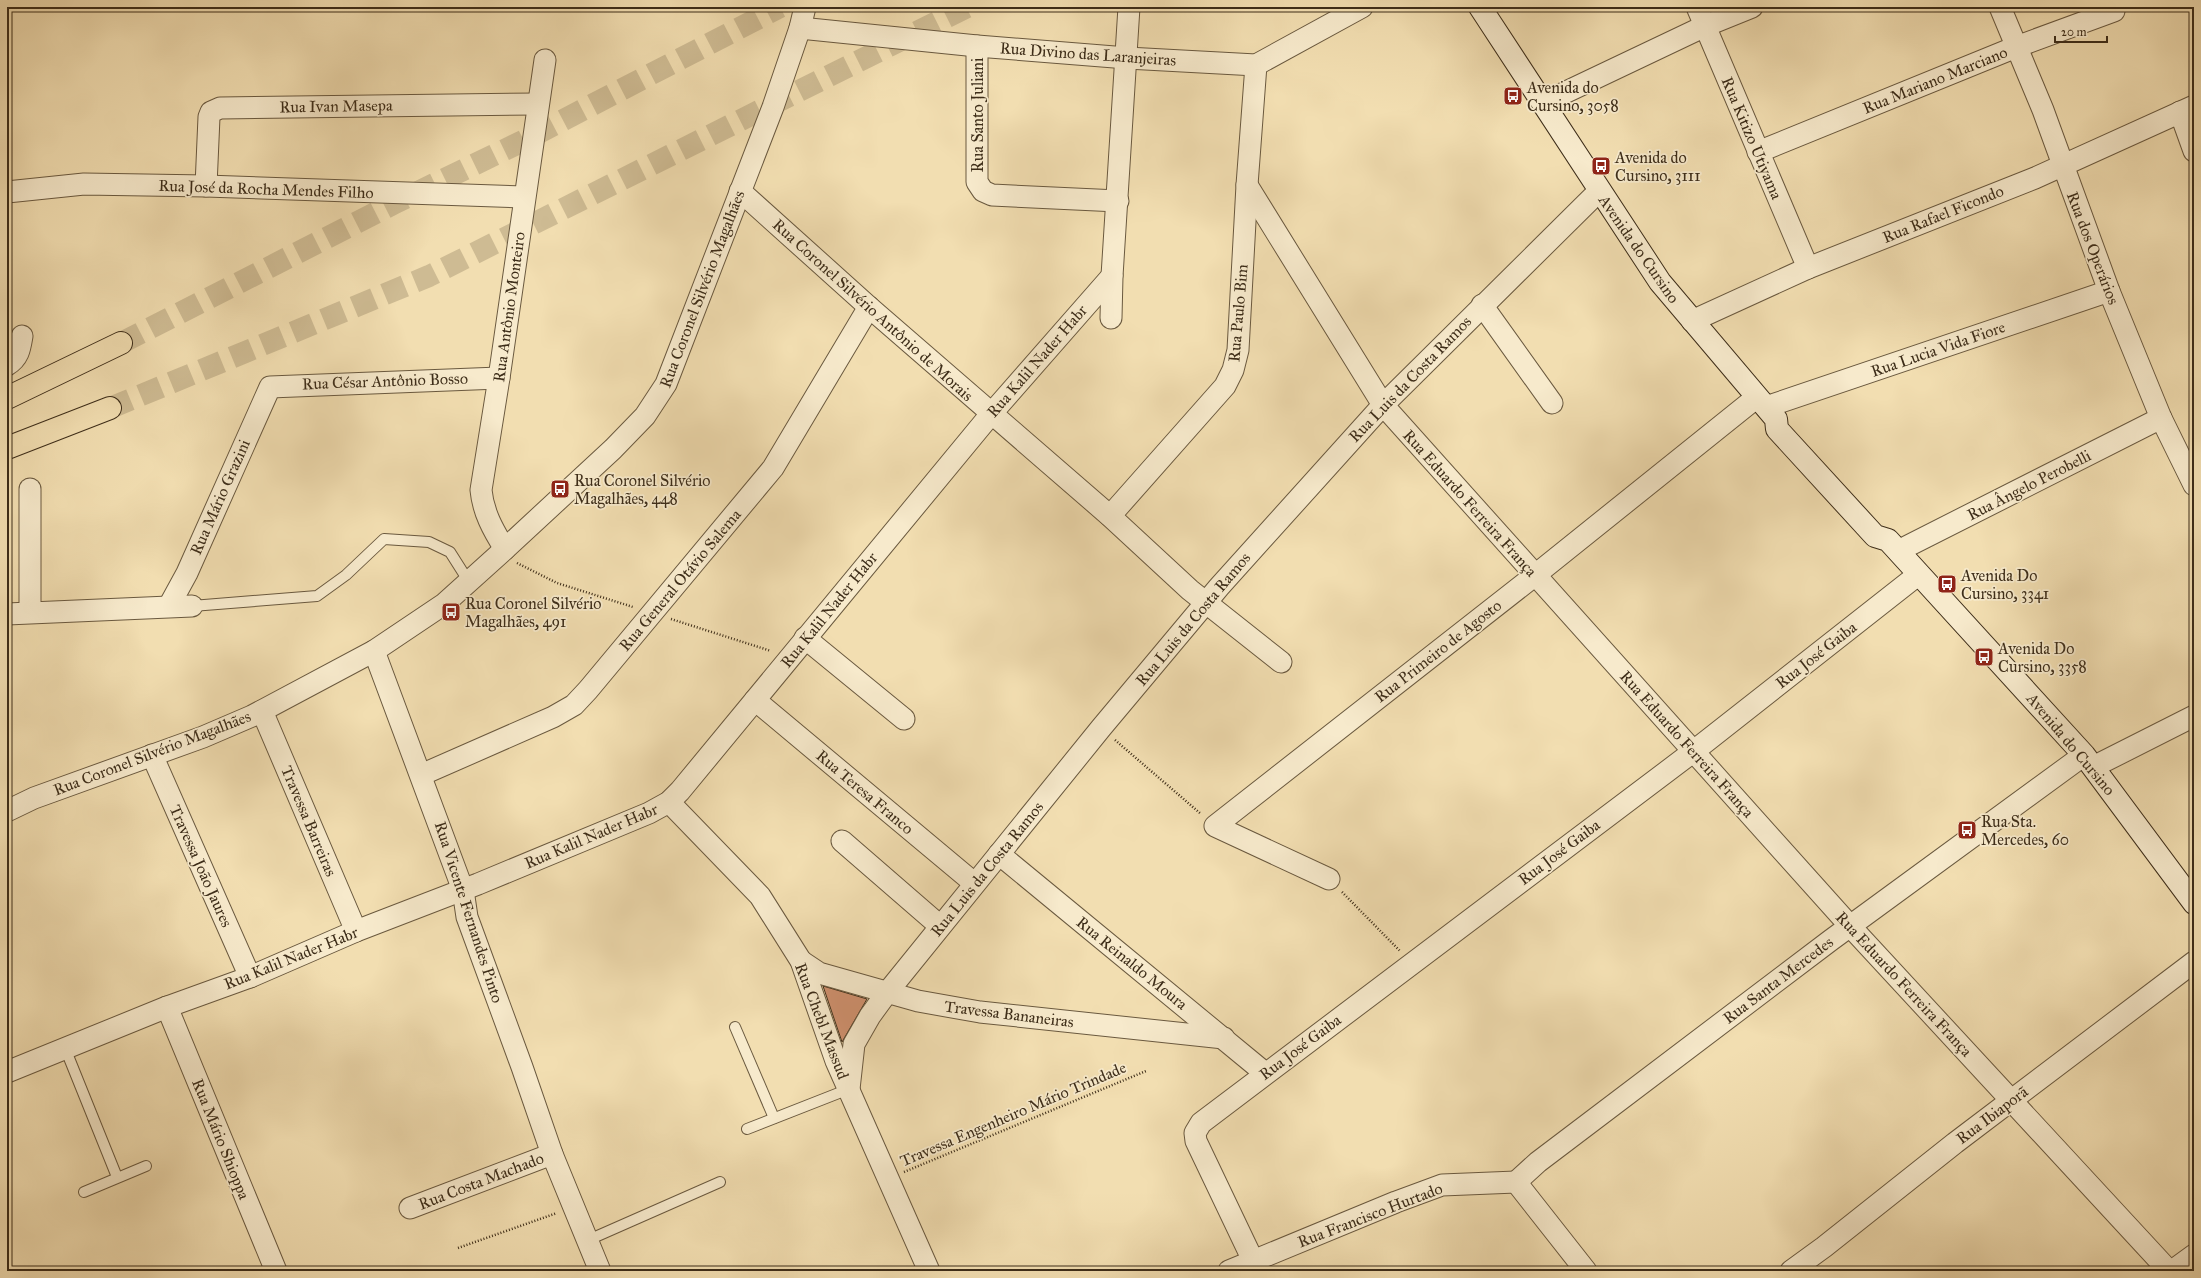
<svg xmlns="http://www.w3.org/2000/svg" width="2201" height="1278" viewBox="0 0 2201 1278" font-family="'IM FELL Great Primer',serif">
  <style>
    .building { fill: #d0916f; stroke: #3d2d19 }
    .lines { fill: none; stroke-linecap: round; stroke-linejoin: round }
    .highway-tunnel { stroke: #cebb93; stroke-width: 22; stroke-dasharray: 22 11; stroke-linecap: butt }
    .lane-casing { stroke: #6a593f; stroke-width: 12 }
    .street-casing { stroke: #6a593f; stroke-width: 23 }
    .secondary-casing { stroke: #3d2d19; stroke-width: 24 }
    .highway-casing { stroke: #3d2d19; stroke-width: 24 }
    .path { stroke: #3d2d19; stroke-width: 2.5; stroke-dasharray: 1 2; stroke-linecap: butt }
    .lane { stroke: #f7eacc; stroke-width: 10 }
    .street { stroke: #f7eacc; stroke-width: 21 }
    .secondary { stroke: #f7eacc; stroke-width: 22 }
    .highway { stroke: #f2deb1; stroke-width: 22 }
    .labels { text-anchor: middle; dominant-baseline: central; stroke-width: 3.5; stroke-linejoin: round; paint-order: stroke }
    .street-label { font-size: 16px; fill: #3d2d19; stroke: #f7eacc }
    .poi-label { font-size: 16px; fill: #3d2d19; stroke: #f7eacc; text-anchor: start }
  </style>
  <rect width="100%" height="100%" fill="#f2deb1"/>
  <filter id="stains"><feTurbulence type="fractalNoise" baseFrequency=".005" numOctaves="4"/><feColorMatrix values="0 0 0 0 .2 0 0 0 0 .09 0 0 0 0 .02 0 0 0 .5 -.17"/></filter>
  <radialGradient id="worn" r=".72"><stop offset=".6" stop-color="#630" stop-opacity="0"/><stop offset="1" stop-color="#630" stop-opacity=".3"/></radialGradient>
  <path class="building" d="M823,986L867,999L842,1042Z"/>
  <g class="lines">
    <g class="highway-tunnel">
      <path d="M121,343L395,203L521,142L780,7"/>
      <path d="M110,408L429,276L967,7"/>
    </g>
    <defs>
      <g id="lane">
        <path d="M192,606L317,596L346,575L384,539L429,542L450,552L469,582"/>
        <path d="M735,1027L774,1118"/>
        <path d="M65,1048L117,1177"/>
        <path d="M747,1129L849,1089"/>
        <path d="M84,1192L146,1166"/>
        <path d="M586,1241L720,1182"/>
      </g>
      <g id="street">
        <path d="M1697,7L1808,268"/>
        <path d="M2000,7L2043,110L2109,291L2161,418L2194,485"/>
        <path d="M800,28L977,46L1127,58L1256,65L1362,7"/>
        <path d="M977,46V182L983,191L992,195L1118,201"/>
        <path d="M1543,103L1705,26L1752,7"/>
        <path d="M2180,112L2194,151"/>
        <path d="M1758,152L2016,47L2114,11"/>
        <path d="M1247,185L1383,405L1850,926L2169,1271"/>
        <path d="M206,186L209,117L211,112L220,108L537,104"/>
        <path d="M740,191L869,307L1110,516L1190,590L1281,662"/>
        <path d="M7,192L84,184L206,186L524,197"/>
        <path d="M1482,305L1552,403"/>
        <path d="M1111,318L1112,276L1129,7"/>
        <path d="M1692,321L1808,268L2035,178L2194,106"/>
        <path d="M7,365C19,358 20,348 22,336"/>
        <path d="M1766,407L2109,291"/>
        <path d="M30,489V612"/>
        <path d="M1110,516L1225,386L1233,370L1238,350L1247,185L1256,65"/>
        <path d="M505,549C493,530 483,512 481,490L499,378L545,60"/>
        <path d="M1898,551L2161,418"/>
        <path d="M169,606L187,573L270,387L499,378"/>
        <path d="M7,614L192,606"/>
        <path d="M805,638L904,719"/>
        <path d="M374,651L463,890L467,917L522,1067L552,1154L600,1271"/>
        <path d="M755,700L974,883"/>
        <path d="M262,711L356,931"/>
        <path d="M152,755L250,977"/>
        <path d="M2093,767L2194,716"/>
        <path d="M421,775L553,717L574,705L588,690L773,468L869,307"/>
        <path d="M669,802L760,896L801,961L836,1061L929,1271"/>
        <path d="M7,811L34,798L203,737L252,716L374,651L444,604L505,549L613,449L645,416L666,384L773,107L800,28L805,7"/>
        <path d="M842,841L940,926"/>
        <path d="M999,854L1265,1073"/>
        <path d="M1329,879L1215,826L1534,576L1757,397"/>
        <path d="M801,961L819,973L918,1001L980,1012L1224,1038"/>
        <path d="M167,1007L276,1271"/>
        <path d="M7,1072L167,1007L250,977L356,931L478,884L649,813L669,802L680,791L991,414L1112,276"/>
        <path d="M849,1089L854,1044L870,1016L886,994L1101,728L1219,587L1383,405L1599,191"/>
        <path d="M1516,1182L1538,1162L1831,940L2084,755"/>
        <path d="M1516,1182L1586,1271"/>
        <path d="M410,1208L552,1154"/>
        <path d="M1229,1271L1396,1202L1442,1185L1516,1182"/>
        <path d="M1258,1271L1196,1141L1195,1133L1201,1123L1694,751L1919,574"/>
        <path d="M1791,1271L1824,1247L1955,1143L2194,962"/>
        <path d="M2172,1271L2194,1255"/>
      </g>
      <path id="secondary" d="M1480,7L1660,282L1776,419L1777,429L1875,536L1888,540L2084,755L2194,903"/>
      <g id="highway">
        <path d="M7,398L121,343"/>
        <path d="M7,448L110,408"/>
      </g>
    </defs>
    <use href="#lane" class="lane-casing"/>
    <use href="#street" class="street-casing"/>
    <use href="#secondary" class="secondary-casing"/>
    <use href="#highway" class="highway-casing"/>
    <g class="path">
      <path d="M517,563L557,583L633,607"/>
      <path d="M671,619L771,651"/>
      <path d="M1115,740L1201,814"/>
      <path d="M1342,892L1400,951"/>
      <path d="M904,1172L1146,1071"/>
      <path d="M458,1248L557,1213"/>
    </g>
    <use href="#lane" class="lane"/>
    <use href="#street" class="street"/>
    <use href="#secondary" class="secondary"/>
    <use href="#highway" class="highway"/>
  </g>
  <defs>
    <symbol id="bus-square" viewBox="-11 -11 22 22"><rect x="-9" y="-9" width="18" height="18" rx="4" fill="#8f2418" stroke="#f7eacc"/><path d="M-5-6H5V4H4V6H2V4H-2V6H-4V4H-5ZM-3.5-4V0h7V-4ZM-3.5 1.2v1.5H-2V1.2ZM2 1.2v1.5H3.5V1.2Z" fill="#fff"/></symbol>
  </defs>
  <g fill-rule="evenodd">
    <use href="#bus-square" x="1502" y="85" width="22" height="22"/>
    <use href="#bus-square" x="1590" y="155" width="22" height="22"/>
    <use href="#bus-square" x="549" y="478" width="22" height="22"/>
    <use href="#bus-square" x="1936" y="573" width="22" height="22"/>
    <use href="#bus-square" x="440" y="601" width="22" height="22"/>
    <use href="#bus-square" x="1973" y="646" width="22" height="22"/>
    <use href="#bus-square" x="1956" y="819" width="22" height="22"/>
  </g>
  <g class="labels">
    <g class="street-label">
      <text transform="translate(1088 54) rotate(4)">Rua Divino das Laranjeiras</text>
      <text transform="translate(1935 80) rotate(-22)">Rua Mariano Marciano</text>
      <text transform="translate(336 106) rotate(-1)">Rua Ivan Masepa</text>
      <text transform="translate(977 115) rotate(-90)">Rua Santo Juliani</text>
      <text transform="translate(1752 138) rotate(67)">Rua Kitizo Utiyama</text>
      <text transform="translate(266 189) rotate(2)">Rua José da Rocha Mendes Filho</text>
      <text transform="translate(1943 214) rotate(-22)">Rua Rafael Ficondo</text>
      <text transform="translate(2093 248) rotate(69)">Rua dos Operários</text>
      <text transform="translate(1639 249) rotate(55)">Avenida do Cursino</text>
      <text transform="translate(702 289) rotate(-69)">Rua Coronel Silvério Magalhães</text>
      <text transform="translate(509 307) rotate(-82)">Rua Antônio Monteiro</text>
      <text transform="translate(873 310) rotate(42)">Rua Coronel Silvério Antônio de Morais</text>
      <text transform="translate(1238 313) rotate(-85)">Rua Paulo Bim</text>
      <text transform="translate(1938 349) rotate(-19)">Rua Lucia Vida Fiore</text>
      <text transform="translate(1037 361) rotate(-49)">Rua Kalil Nader Habr</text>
      <text transform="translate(1410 379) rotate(-46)">Rua Luis da Costa Ramos</text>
      <text transform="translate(385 381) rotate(-2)">Rua César Antônio Bosso</text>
      <text transform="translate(2029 485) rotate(-27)">Rua Ângelo Perobelli</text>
      <text transform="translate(220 497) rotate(-66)">Rua Mário Grazini</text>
      <text transform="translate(1470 503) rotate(48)">Rua Eduardo Ferreira França</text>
      <text transform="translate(680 580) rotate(-50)">Rua General Otávio Salema</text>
      <text transform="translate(829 610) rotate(-51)">Rua Kalil Nader Habr</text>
      <text transform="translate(1193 619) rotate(-50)">Rua Luis da Costa Ramos</text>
      <text transform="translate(1438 651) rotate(-38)">Rua Primeiro de Agosto</text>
      <text transform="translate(1816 655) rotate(-38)">Rua José Gaiba</text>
      <text transform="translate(1687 744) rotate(48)">Rua Eduardo Ferreira França</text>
      <text transform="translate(2071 744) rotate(50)">Avenida do Cursino</text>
      <text transform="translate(152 753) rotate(-21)">Rua Coronel Silvério Magalhães</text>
      <text transform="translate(865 792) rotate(40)">Rua Teresa Franco</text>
      <text transform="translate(309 821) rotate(67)">Travessa Barreiras</text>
      <text transform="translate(591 836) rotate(-23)">Rua Kalil Nader Habr</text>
      <text transform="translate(1559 852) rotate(-37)">Rua José Gaiba</text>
      <text transform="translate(201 866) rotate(66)">Travessa João Jaures</text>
      <text transform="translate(987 869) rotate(-51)">Rua Luis da Costa Ramos</text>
      <text transform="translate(469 912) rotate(72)">Rua Vicente Fernandes Pinto</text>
      <text transform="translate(291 958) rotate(-22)">Rua Kalil Nader Habr</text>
      <text transform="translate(1132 963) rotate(39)">Rua Reinaldo Moura</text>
      <text transform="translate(1778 980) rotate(-37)">Rua Santa Mercedes</text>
      <text transform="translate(1904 984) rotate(47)">Rua Eduardo Ferreira França</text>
      <text transform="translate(1009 1014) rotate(7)">Travessa Bananeiras</text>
      <text transform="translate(822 1021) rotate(69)">Rua Chebl Massud</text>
      <text transform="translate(1300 1047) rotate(-37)">Rua José Gaiba</text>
      <text transform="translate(1013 1114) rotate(-23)">Travessa Engenheiro Mário Trindade</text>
      <text transform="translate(1992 1115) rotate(-37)">Rua Ibiaporã</text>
      <text transform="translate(221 1139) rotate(68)">Rua Mário Shioppa</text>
      <text transform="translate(481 1181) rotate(-21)">Rua Costa Machado</text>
      <text transform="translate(1370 1215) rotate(-21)">Rua Francisco Hurtado</text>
    </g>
    <g class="poi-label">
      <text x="1527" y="87">Avenida do<tspan x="1527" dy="18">Cursino, 3058</tspan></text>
      <text x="1615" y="157">Avenida do<tspan x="1615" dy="18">Cursino, 3111</tspan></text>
      <text x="574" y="480">Rua Coronel Silvério<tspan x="574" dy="18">Magalhães, 448</tspan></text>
      <text x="1961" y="575">Avenida Do<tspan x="1961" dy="18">Cursino, 3341</tspan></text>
      <text x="465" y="603">Rua Coronel Silvério<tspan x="465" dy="18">Magalhães, 491</tspan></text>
      <text x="1998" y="648">Avenida Do<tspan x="1998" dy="18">Cursino, 3358</tspan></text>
      <text x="1981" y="821">Rua Sta.<tspan x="1981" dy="18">Mercedes, 60</tspan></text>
    </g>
  </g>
  <rect width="2201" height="1278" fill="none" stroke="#f2deb1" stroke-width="24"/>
  <rect x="8" y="8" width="2185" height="1262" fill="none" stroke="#3d2d19" stroke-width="2"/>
  <rect x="12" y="12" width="2177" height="1254" fill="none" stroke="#3d2d19"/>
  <path d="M2055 36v6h52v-6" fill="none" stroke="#3d2d19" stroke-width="2"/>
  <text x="2061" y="36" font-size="12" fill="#3d2d19" stroke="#f7eacc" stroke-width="3" paint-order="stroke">20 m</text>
  <rect width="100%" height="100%" filter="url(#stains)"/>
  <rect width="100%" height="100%" fill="url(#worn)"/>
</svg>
